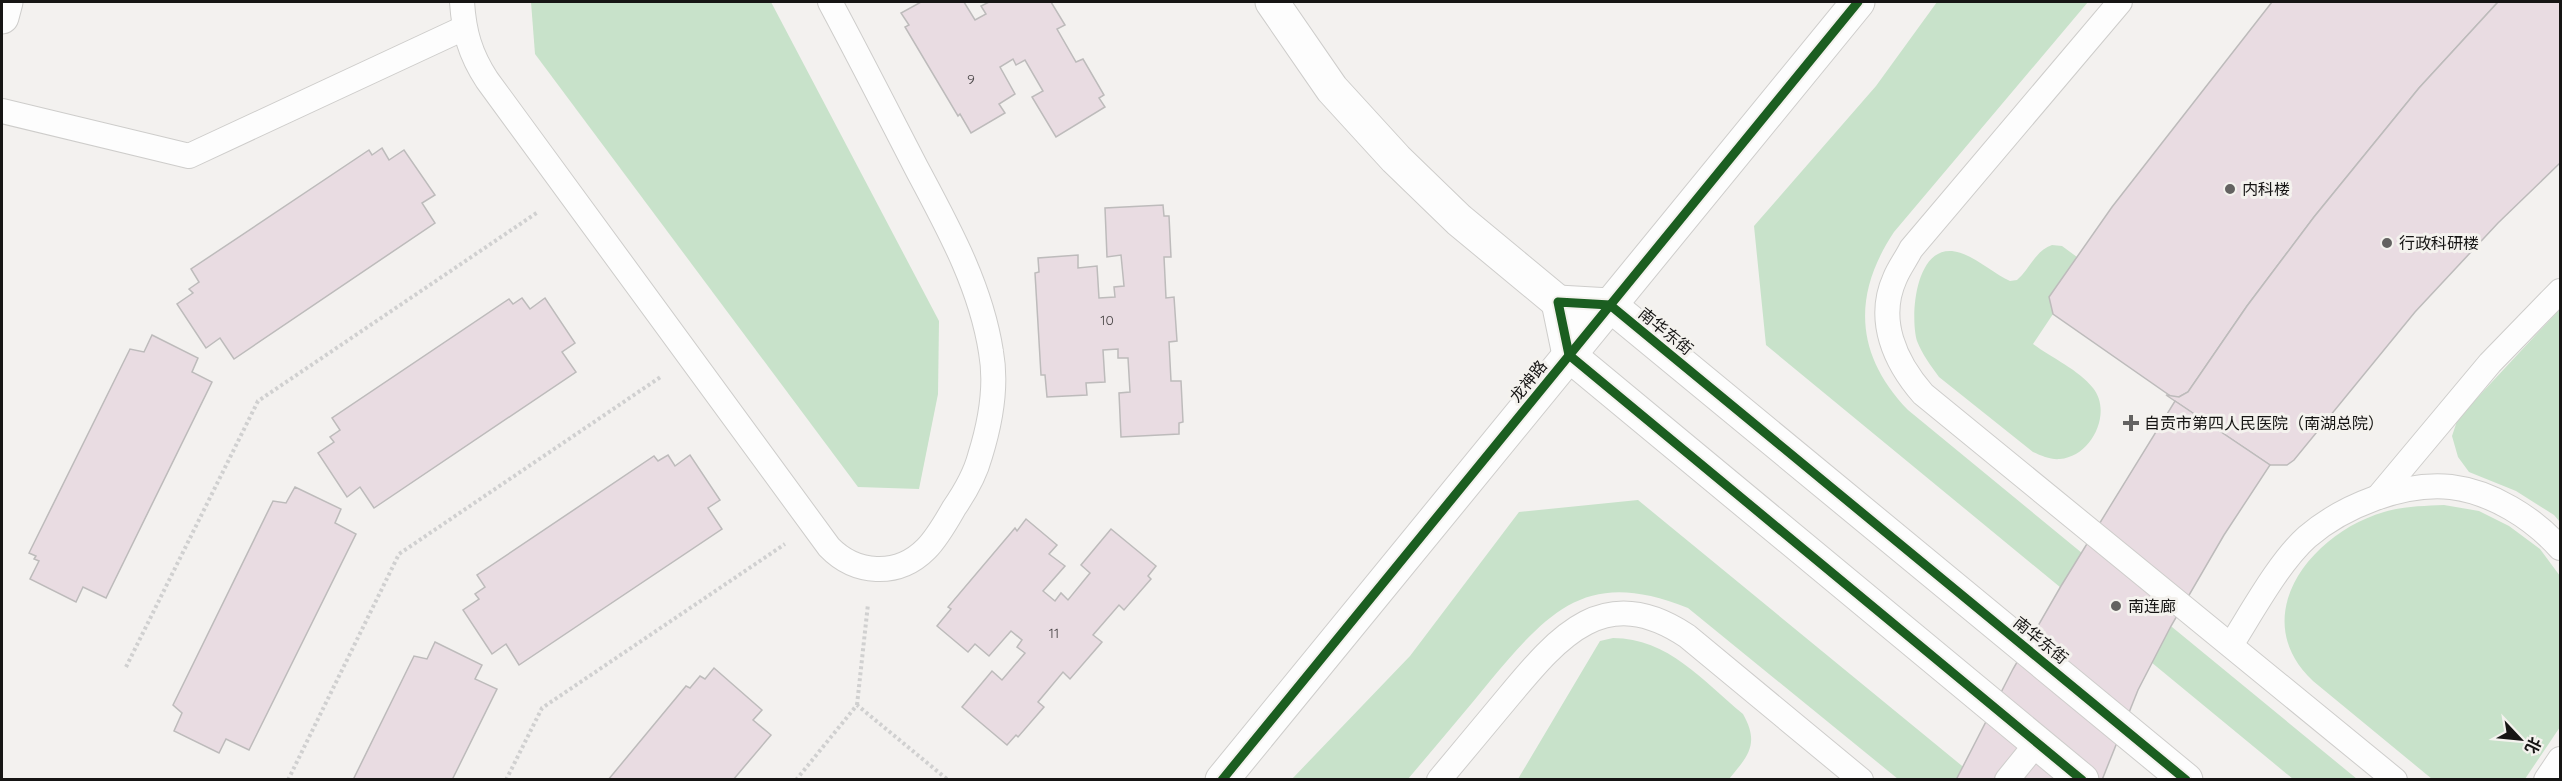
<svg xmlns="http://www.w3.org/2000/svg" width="2562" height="781" viewBox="0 0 2562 781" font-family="Quicksand,'Noto Sans SC',sans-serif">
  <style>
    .green { fill: #c8e2ca }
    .building { fill: #e9dce2; stroke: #bdbbbb; stroke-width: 1.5 }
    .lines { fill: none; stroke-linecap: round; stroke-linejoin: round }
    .lane-casing { stroke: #cecdcb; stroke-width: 26 }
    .street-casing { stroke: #cecdcb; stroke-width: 35 }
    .path { stroke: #d0d0d0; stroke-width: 4; stroke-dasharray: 3 3; stroke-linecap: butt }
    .lane { stroke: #fdfdfd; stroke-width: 24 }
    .street { stroke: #fdfdfd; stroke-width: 33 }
    .cycleway-casing { stroke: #f4f2ee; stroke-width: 13 }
    .cycleway { stroke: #1b5e20; stroke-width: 9 }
    .poi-dot { fill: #636261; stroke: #f4f2ee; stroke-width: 2 }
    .labels { text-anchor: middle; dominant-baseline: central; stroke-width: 6; stroke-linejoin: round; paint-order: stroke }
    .number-label { font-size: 14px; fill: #4b4748 }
    .poi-label { font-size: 16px; fill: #161514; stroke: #f4f2ee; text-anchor: start }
    .street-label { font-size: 16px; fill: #161514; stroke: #f4f2ee }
  </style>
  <rect width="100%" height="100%" fill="#f3f1ef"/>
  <g class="green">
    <path d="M531,2H771L939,321L938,394L919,489L858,487L535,54Z"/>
    <path d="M1937,2H2088L1894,232C1852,295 1855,355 1908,410L2357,779H2293L1766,345L1754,226L1876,86Z"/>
    <path d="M2052,245L2062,246L2077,257L2049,297L2053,314L2033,344C2052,358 2079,370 2093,388C2113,413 2091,457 2060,459C2051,460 2042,456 2033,452L1939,377C1931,366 1922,354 1917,341C1910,317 1915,248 1952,251C1972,253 1992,273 2010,281L2017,280C2030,269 2035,251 2052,245Z"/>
    <path d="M2560,309V522L2554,515L2516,491L2469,472L2458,457L2452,436L2457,421L2464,412Z"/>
    <path d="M1638,500L1978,779H1898L1688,608C1589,568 1551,608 1490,681C1463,714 1435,747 1408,779L1291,780L1410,656L1519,512Z"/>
    <path d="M2444,505L2479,511L2509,526L2540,549L2560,576V727L2525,779H2432L2313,681C2245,617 2311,533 2384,512C2403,506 2424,506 2444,505Z"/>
    <path d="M1613,638C1668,638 1703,681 1743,714C1760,744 1748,756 1729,779H1518L1600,641Z"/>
  </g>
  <g class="building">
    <path d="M921,2H964L975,20L986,14L981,6L989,2H1051L1065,25L1057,29L1076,62L1083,59L1104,95L1099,98L1105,107L1056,137L1032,97L1043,91L1025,60L1016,65L1013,59L1000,67L1015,94L999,104L1005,113L971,133L960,114L958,116L905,27L909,25L901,13Z"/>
    <path d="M2272,2H2498L2419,88L2314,217L2247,306L2188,392L2179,397H2172L2053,314L2049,297L2112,207Z"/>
    <path d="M2498,2H2560V163L2498,223L2415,312L2294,460L2287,465H2270L2166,395L2179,397L2188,392L2247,306L2314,217L2419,88Z"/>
    <path d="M382,148L389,160L404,150L435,195L422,203L435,223L234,359L220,338L206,348L177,304L193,293L189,289L199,282L191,269L369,150L372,155Z"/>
    <path d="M1163,205L1164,216H1169L1171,257H1164L1166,298L1174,297L1177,341L1169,342L1171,381H1181L1183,422L1179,423V434L1121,437L1119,393L1130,392L1128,358H1118V349L1103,350L1105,382L1086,383L1087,395L1047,397L1045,375H1041L1035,273L1039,272L1038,258L1078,255V268L1097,266L1099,298L1115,297L1114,287L1124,286L1121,255L1107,257L1105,208Z"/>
    <path d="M522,298L530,309L545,298L575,343L562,352L576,372L374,508L360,487L347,497L318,453L334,442L330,437L340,430L332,418L509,299L513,304Z"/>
    <path d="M152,335L198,358L192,372L212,382L106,598L83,587L76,602L30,579L39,561L34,559L36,556L29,553L130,349L144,352Z"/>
    <path d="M2175,401L2270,465L2224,535L2171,626L2138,690L2102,780H1956L2013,669L2061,586Z"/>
    <path d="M668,455L675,466L690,455L720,500L708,508L722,529L519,665L506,644L492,654L463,610L479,599L475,594L485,587L477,575L654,456L658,461Z"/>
    <path d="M295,487L341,509L335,523L356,534L249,750L226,739L219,753L174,731L182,713L173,705L273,501L286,503Z"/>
    <path d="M1026,519L1057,545L1049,554L1065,566L1043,591L1055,601L1061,593L1068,600L1090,573L1081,565L1111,529L1156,566L1148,576L1151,579L1124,610L1119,605L1093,635L1102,642L1070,679L1063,672L1038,702L1044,707L1018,737L1016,735L1007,745L962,707L992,671L1002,680L1025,653L1017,647L1022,640L1011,631L989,656L975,644L968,652L937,626L951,609L948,607L1015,528L1017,531Z"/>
    <path d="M435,642L482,665L475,679L497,689L452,780H353L414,656L427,659Z"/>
    <path d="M714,668L762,710L753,720L771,735L733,780H608L686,686L690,688L700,676L705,679Z"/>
  </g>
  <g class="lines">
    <defs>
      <g id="lane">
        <path d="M462,2C464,32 470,54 487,80L829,547C855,574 897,578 926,549C937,538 946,522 954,508C965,492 975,475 980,456C990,424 997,385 991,352C981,287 949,229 918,171C889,115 860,58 830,2"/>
        <path d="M2120,2L1911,249C1906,259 1899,268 1895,278C1876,320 1895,362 1923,394L2395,780"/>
        <path d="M2,111L189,156L464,28"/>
        <path d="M2378,497L2490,363L2560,291"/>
        <path d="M2231,645C2252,612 2279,562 2307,537C2343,506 2403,482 2451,487C2492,492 2533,518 2560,548"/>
        <path d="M1439,780C1462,752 1486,724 1509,696C1559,636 1605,581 1687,636L1861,780"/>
        <path d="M2007,780L2037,743"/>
        <path d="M2546,780L2560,759"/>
      </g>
      <g id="street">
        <path d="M1272,2L1332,89L1396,159L1459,220L1558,302"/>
        <path d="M2,17L6,2"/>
        <path d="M1222,780L1858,2"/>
        <path d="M2082,780L1569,355L1558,302L1610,305L2186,780"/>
      </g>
    </defs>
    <use href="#lane" class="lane-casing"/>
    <use href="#street" class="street-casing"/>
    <g class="path">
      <path d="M126,667L258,401L538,212"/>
      <path d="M857,705L868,604"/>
      <path d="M288,780L399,554L662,376"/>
      <path d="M506,780L542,708L785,544"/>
      <path d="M796,780L857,705L948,780"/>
    </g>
    <use href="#lane" class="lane"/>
    <use href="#street" class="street"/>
    <defs>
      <g id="cycleway">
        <path d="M1222,780L1858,2"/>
        <path d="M2082,780L1569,355L1558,302L1610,305L2186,780"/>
      </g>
    </defs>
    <use href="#cycleway" class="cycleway-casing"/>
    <use href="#cycleway" class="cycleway"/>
  </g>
  <g class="poi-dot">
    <circle cx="2230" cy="189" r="6"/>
    <circle cx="2387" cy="243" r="6"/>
    <path d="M2128 414h6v6h6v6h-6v6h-6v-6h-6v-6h6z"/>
    <circle cx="2116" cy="606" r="6"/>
  </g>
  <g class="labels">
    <g class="number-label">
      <text x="971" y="79">9</text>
      <text x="1107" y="320">10</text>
      <text x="1054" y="633">11</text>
    </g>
    <g class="poi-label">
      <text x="2242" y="189">内科楼</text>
      <text x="2399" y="243">行政科研楼</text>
      <text x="2144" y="423">自贡市第四人民医院（南湖总院）</text>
      <text x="2128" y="606">南连廊</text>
    </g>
    <g class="street-label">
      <text transform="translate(1666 331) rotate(39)">南华东街</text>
      <text transform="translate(1528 381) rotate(-51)">龙神路</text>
      <text transform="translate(2041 640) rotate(39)">南华东街</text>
    </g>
  </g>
  <rect width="2562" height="781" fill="none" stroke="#161514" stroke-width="6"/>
  <g transform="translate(2520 739) rotate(116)" stroke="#f4f2ee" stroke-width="4.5" paint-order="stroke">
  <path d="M0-4.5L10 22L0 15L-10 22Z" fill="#161514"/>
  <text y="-9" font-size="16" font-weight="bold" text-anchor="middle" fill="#161514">北</text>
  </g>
</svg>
